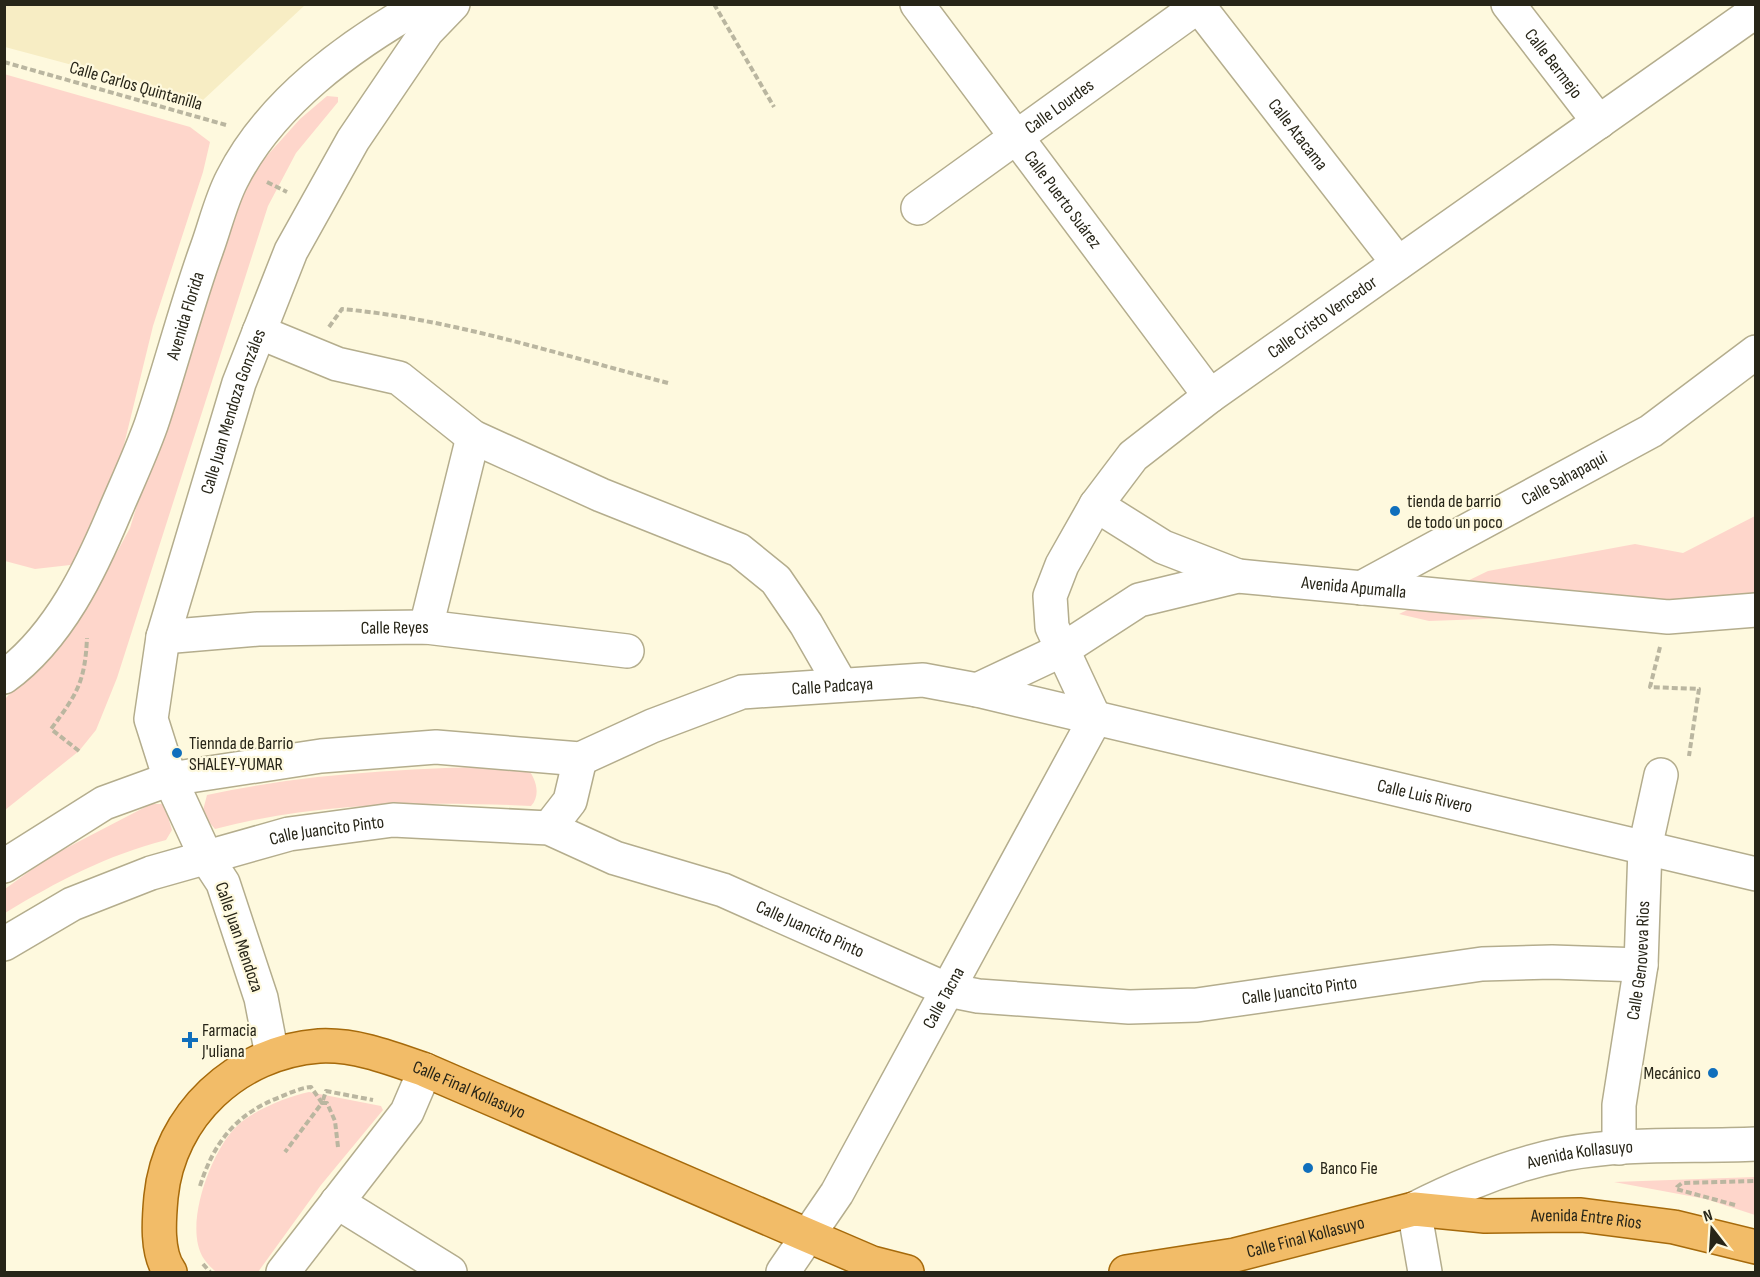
<svg xmlns="http://www.w3.org/2000/svg" width="1760" height="1277" viewBox="0 0 1760 1277" font-family="'Sofia Sans Condensed',sans-serif">
  <style>
    .built { fill: #f7edc4 }
    .green { fill: #fed6cb }
    .lines { fill: none; stroke-linecap: round; stroke-linejoin: round }
    .minor-casing { stroke: #b4ad8d; stroke-width: 36 }
    .major-casing { stroke: #a66a0b; stroke-width: 36 }
    .path { stroke: #bab6a0; stroke-width: 4; stroke-dasharray: 6 3; stroke-linecap: butt }
    .minor { stroke: #fff; stroke-width: 33 }
    .major { stroke: #f2bc68; stroke-width: 33 }
    .poi-dot { fill: #106fbc; stroke: #fef9de; stroke-width: 2 }
    .labels { text-anchor: middle; dominant-baseline: central; stroke-width: 4.5; stroke-linejoin: round; paint-order: stroke }
    .street-label { font-size: 18px; fill: #272518; stroke: #fef9de }
    .poi-label { font-size: 18px; fill: #272518; stroke: #fef9de; text-anchor: start }
  </style>
  <rect width="100%" height="100%" fill="#fef9de"/>
  <path class="built" d="M4,5L5,4L305,5L203,100L5,47Z"/>
  <g class="green">
    <path d="M4,74L190,127L210,142L203,172L153,326L111,498L79,564L35,569L5,561Z"/>
    <path d="M327,96L338,97V102L296,153L268,206L117,678L96,730L79,751L5,810V699L66,632L99,585L130,528L226,216L256,168L300,119Z"/>
    <path d="M1755,516V609L1429,621L1399,614L1488,571L1635,544L1683,553Z"/>
    <path d="M526,766C535,777 542,794 531,806C426,801 317,802 215,829L202,814L207,795C313,772 418,768 526,766Z"/>
    <path d="M151,804H164L172,830L166,840C107,855 56,882 5,913V889L49,857Z"/>
    <path d="M309,1092L381,1106L383,1110L321,1185L258,1272H216C212,1268 207,1264 204,1259C182,1227 212,1149 237,1126C254,1110 286,1097 309,1092Z"/>
    <path d="M1755,1177V1215L1706,1199L1614,1182Z"/>
  </g>
  <g class="lines">
    <defs>
      <g id="minor">
        <path id="s1" d="M917,4L1210,396"/>
        <path id="s2" d="M1197,4L1398,263"/>
        <path id="s3" d="M1508,4L1599,122"/>
        <path id="s4" d="M918,208L1201,4"/>
        <path d="M259,332L337,364L399,378L473,437L601,495L739,550L776,580L806,624L841,685"/>
        <path d="M1096,505L1163,547L1238,576"/>
        <path id="s5" d="M1361,588L1651,431L1756,352"/>
        <path d="M426,627L473,437"/>
        <path id="s6" d="M163,637L258,629L426,627L627,651"/>
        <path id="s7" d="M4,677C59,637 91,569 116,509C128,481 141,453 151,425C171,366 186,306 207,248C215,226 221,200 232,179C271,102 349,46 423,4"/>
        <path id="s8" d="M977,690L1062,650L1139,600L1238,576L1668,617L1756,610"/>
        <path id="s9" d="M1095,719L1052,627L1050,596L1062,565L1096,505L1133,456L1210,396L1756,11"/>
        <path d="M549,828L570,801L580,759"/>
        <path id="s10" d="M4,866L104,803L170,779L321,756L436,747L580,759L652,726L742,692L923,680L977,690L1756,874"/>
        <path id="s11" d="M4,944L72,904L151,873L289,834L393,820L549,828L615,858L723,890L948,990L978,996L1129,1007L1197,1005L1482,964L1552,962L1641,965"/>
        <path id="s12" d="M272,1055L261,998L223,883L206,857L170,779L151,719L163,637L239,383L291,251L353,140L427,31L453,4"/>
        <path id="s13" d="M1619,1148V1105L1641,965L1645,848L1661,775"/>
        <path d="M337,1202L450,1272"/>
        <path d="M283,1272L407,1112L425,1070"/>
        <path id="s14" d="M783,1272L837,1193L1095,719"/>
        <path id="s15" d="M1425,1272L1414,1209C1463,1184 1510,1165 1564,1154C1626,1142 1693,1147 1756,1144"/>
      </g>
      <g id="major">
        <path id="s16" d="M170,1272C156,1253 159,1219 161,1197C169,1115 237,1052 319,1046C355,1044 391,1058 425,1070L809,1236L872,1263L907,1272"/>
        <path id="s17" d="M1126,1272L1235,1255L1414,1209L1485,1216L1581,1215L1674,1227L1756,1247"/>
      </g>
    </defs>
    <use href="#minor" class="minor-casing"/>
    <use href="#major" class="major-casing"/>
    <g class="path">
      <path d="M714,4L774,107"/>
      <path d="M4,62L226,125"/>
      <path d="M267,182L287,192"/>
      <path d="M329,327L342,309C452,319 561,355 668,383"/>
      <path d="M1660,647L1650,687L1699,689L1689,756"/>
      <path d="M79,751L51,729C77,694 85,682 87,638"/>
      <path d="M338,1147L335,1121L327,1103H322L326,1091L373,1100"/>
      <path d="M200,1186C214,1142 236,1114 280,1097C290,1093 300,1088 311,1087L322,1103L285,1152"/>
      <path d="M1735,1205L1676,1189L1677,1187L1682,1183L1756,1181"/>
      <path d="M203,1264L210,1272"/>
    </g>
    <use href="#minor" class="minor"/>
    <use href="#major" class="major"/>
  </g>
  <g class="poi-dot">
    <circle cx="1395" cy="511" r="6"/>
    <circle cx="177" cy="753" r="6"/>
    <path d="M187 1031h6v6h6v6h-6v6h-6v-6h-6v-6h6z"/>
    <circle cx="1713" cy="1073" r="6"/>
    <circle cx="1308" cy="1168" r="6"/>
  </g>
  <g class="labels">
    <g class="street-label">
      <text stroke="none"><textPath href="#s3" startOffset="75">Calle Bermejo</textPath></text>
      <text transform="translate(136 86) rotate(16)">Calle Carlos Quintanilla</text>
      <text stroke="none"><textPath href="#s4" startOffset="174">Calle Lourdes</textPath></text>
      <text stroke="none"><textPath href="#s2" startOffset="165">Calle Atacama</textPath></text>
      <text stroke="none"><textPath href="#s1" startOffset="244">Calle Puerto Suárez</textPath></text>
      <text stroke="none"><textPath href="#s7" startOffset="410">Avenida Florida</textPath></text>
      <text stroke="none"><textPath href="#s9" startOffset="531">Calle Cristo Vencedor</textPath></text>
      <text stroke="none"><textPath href="#s12" startOffset="678">Calle Juan Mendoza Gonzáles</textPath></text>
      <text stroke="none"><textPath href="#s5" startOffset="231">Calle Sahapaqui</textPath></text>
      <text stroke="none"><textPath href="#s8" startOffset="404">Avenida Apumalla</textPath></text>
      <text stroke="none"><textPath href="#s6" startOffset="232">Calle Reyes</textPath></text>
      <text stroke="none"><textPath href="#s10" startOffset="867">Calle Padcaya</textPath></text>
      <text stroke="none"><textPath href="#s10" startOffset="1473">Calle Luis Rivero</textPath></text>
      <text stroke="none"><textPath href="#s11" startOffset="345">Calle Juancito Pinto</textPath></text>
      <text stroke="none"><textPath href="#s11" startOffset="849">Calle Juancito Pinto</textPath></text>
      <text transform="translate(239 937) rotate(71)">Calle Juan Mendoza</text>
      <text stroke="none"><textPath href="#s13" startOffset="189">Calle Genoveva Rios</textPath></text>
      <text stroke="none"><textPath href="#s11" startOffset="1353">Calle Juancito Pinto</textPath></text>
      <text stroke="none"><textPath href="#s14" startOffset="318">Calle Tacna</textPath></text>
      <text stroke="none"><textPath href="#s16" startOffset="472">Calle Final Kollasuyo</textPath></text>
      <text stroke="none"><textPath href="#s15" startOffset="240">Avenida Kollasuyo</textPath></text>
      <text stroke="none"><textPath href="#s17" startOffset="468">Avenida Entre Rios</textPath></text>
      <text stroke="none"><textPath href="#s17" startOffset="183">Calle Final Kollasuyo</textPath></text>
    </g>
    <g class="poi-label">
      <text x="1407" y="501">tienda de barrio<tspan x="1407" dy="21">de todo un poco</tspan></text>
      <text x="189" y="743">Tiennda de Barrio<tspan x="189" dy="21">SHALEY-YUMAR</tspan></text>
      <text x="202" y="1030">Farmacia<tspan x="202" dy="21">J'uliana</tspan></text>
      <text x="1701" y="1073" text-anchor="end">Mecánico</text>
      <text x="1320" y="1168">Banco Fie</text>
    </g>
  </g>
  <rect width="1760" height="1277" fill="none" stroke="#272518" stroke-width="12"/>
  <g transform="translate(1712 1229) rotate(343)" stroke="#fef9de" stroke-width="4.5" paint-order="stroke">
  <path d="M0-4.5L10 22L0 15L-10 22Z" fill="#272518"/>
  <text y="-9" font-size="16" font-weight="bold" text-anchor="middle" fill="#272518">N</text>
  </g>
</svg>
